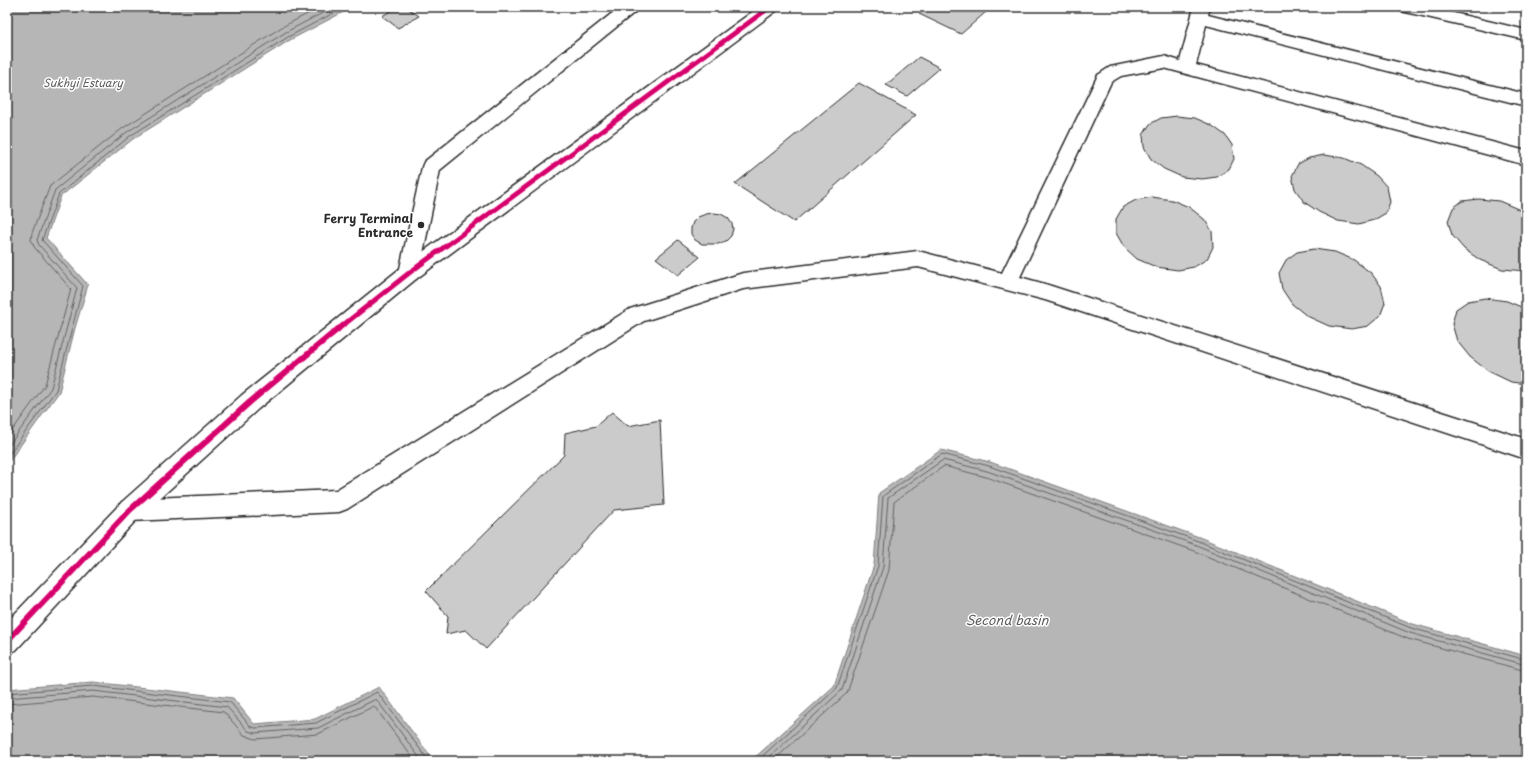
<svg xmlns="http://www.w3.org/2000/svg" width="1533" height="768" viewBox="0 0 1533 768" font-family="'Playpen Sans',sans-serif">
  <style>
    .water { fill: #b6b6b6; stroke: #7e7e7e }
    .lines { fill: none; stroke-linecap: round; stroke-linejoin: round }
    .shore { stroke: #636363; stroke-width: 1 }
    .building { fill: #cbcbcb; stroke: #2b2b2b }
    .minor-casing { stroke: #2b2b2b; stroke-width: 3 }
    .major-casing { stroke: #2b2b2b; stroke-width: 3 }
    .minor { fill: #fff; fill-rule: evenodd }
    .major { fill: #fff; fill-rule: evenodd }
    .cycleway-far1-casing { stroke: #fff; stroke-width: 7 }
    .cycleway-casing { stroke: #fff; stroke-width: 9 }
    .cycleway-far1 { stroke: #d6006c; stroke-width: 5 }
    .cycleway { stroke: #d6006c; stroke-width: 6 }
    .poi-dot { fill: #2b2b2b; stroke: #fff; stroke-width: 1.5 }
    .labels { text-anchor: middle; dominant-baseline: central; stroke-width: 3; stroke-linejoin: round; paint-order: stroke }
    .far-water-label { font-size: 11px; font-style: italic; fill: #5c5c5c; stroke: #fff }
    .poi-label { font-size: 12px; font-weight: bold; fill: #2b2b2b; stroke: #fff; text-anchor: end }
    .water-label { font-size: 13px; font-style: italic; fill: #5c5c5c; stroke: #fff }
  </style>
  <rect width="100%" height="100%" fill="#fff"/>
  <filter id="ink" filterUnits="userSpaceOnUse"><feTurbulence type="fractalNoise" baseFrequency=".025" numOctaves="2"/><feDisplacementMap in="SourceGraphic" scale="8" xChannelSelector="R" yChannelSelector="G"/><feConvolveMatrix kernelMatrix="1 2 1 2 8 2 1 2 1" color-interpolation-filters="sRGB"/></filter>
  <g filter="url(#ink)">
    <g class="water">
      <path d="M7,7H353L290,40L133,139L61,196L46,238L88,285L75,328L59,392L7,464Z"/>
      <path d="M941,450L990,462L1199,537L1413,624L1526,656V761H751L834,686L874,565L879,493Z"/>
      <path d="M93,682L233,698L254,724L315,719L379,687L434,761H7V689Z"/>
    </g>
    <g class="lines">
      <g class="shore">
        <path d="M7,438L45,385L71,289L35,248L31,241L32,233L50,186L123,128L282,27L321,7"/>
        <path d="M7,448L51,388L77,288L39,245L37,240L55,190L127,132L286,32L334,7"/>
        <path d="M7,457L56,390L83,286L42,240L59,194L130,136L288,37L345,7"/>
        <path d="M7,693L93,686L230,702L251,727L255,728L316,723L377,692L429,761"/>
        <path d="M7,698L93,691L227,707L248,731L255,733L318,728L376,699L422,761"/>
        <path d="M7,704L93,697L224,712L244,735L255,739L318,734L374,706L415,761"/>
        <path d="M757,761L837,688L878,566L883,496L942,454L989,466L1198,541L1411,628L1526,660"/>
        <path d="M765,761L842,690L883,567L888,498L943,460L987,471L1196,545L1410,633L1526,665"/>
        <path d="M773,761L847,693L889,570L894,502L944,466L986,477L1194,551L1408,639L1526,671"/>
      </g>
    </g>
    <g class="building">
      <path d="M398,7H406L419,16L398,28L382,16Z"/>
      <path d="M927,7H979L987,11L961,34L919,14Z"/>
      <path d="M919,57L940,68L907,96L886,85Z"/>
      <path d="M859,83L916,115L794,222L735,184Z"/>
      <path d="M1177,116L1195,118L1211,125L1225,135L1232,145L1234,159L1229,169L1217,177L1202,179L1182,177L1164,169L1151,159L1144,147L1143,135L1150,124L1161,118Z"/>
      <path d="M1324,155L1344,158L1361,165L1377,176L1387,187L1390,202L1386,213L1374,220L1359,224L1338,221L1319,212L1304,202L1295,189L1292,176L1298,164L1309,158Z"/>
      <path d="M1152,197L1172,200L1189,207L1204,219L1212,231L1213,247L1207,259L1194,267L1178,270L1156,267L1137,259L1124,247L1116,233V219L1123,207L1136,200Z"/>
      <path d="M1479,199L1499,201L1518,209L1526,214V271L1502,269L1480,260L1464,249L1452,235L1448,221L1453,208L1462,201Z"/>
      <path d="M714,213L721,214L728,218L732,224L733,229L731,236L726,241L718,244H702L695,240L691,234V228L693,222L698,217L706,214Z"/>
      <path d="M678,240L700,257L678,275L656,258Z"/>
      <path d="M1314,249L1335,252L1354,260L1371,273L1381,286L1385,303L1380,316L1368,326L1352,329L1329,326L1307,316L1292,304L1282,289L1279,273L1286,260L1297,252Z"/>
      <path d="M1485,298L1507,301L1526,309V384L1511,382L1488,371L1470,357L1457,341L1452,324L1456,309L1468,301Z"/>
      <path d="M612,412L628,426L660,420L664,505L614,510L486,649L466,630L446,634L448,616L426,591L564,455L565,433L596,426Z"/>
    </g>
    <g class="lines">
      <defs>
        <g id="minor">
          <path d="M620,7H638L636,11L440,170L419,273L416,279L409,281L402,279L399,273L422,167L424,162Z"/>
          <path d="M1194,7H1210L1208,15L1526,94V106L1206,25L1196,65L1526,151V165L1164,68L1121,76L1111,82L1020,277L1045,284L1526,439V459L1045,300L918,267L743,289L644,321L347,509L339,512L130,521L122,518L118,510L122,502L130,499L336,490L630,309L743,273L918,251L1002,273L1098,75L1110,67L1164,56L1180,61Z"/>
          <path d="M1399,7H1428L1526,30V40L1401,11Z"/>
        </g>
        <path id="major" d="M759,7H778L776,11L416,279L258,409L138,518L16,650L7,654V622L122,502L242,395L402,267Z"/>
      </defs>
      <use href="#minor" class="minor-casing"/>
      <use href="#major" class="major-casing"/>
      <use href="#minor" class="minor"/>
      <use href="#major" class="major"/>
      <defs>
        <path id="cycleway-far1" d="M337,330L409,273L770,7"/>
        <path id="cycleway" d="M7,641L130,510L250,402L338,329"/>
      </defs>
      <use href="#cycleway-far1" class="cycleway-far1-casing"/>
      <use href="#cycleway" class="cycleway-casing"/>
      <use href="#cycleway-far1" class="cycleway-far1"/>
      <use href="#cycleway" class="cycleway"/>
    </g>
  </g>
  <circle class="poi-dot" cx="421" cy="225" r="4"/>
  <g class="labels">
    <g class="far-water-label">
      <text x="83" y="82">Sukhyi Estuary</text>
    </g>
    <g class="poi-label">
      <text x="413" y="218">Ferry Terminal<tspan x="413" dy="14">Entrance</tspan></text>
    </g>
    <g class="water-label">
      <text x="1007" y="619">Second basin</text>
    </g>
  </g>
  <rect width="1533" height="768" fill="none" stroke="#fff" stroke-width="24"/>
  <rect x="12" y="12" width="1509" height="744" fill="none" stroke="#2b2b2b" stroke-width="1.5" filter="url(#ink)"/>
</svg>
